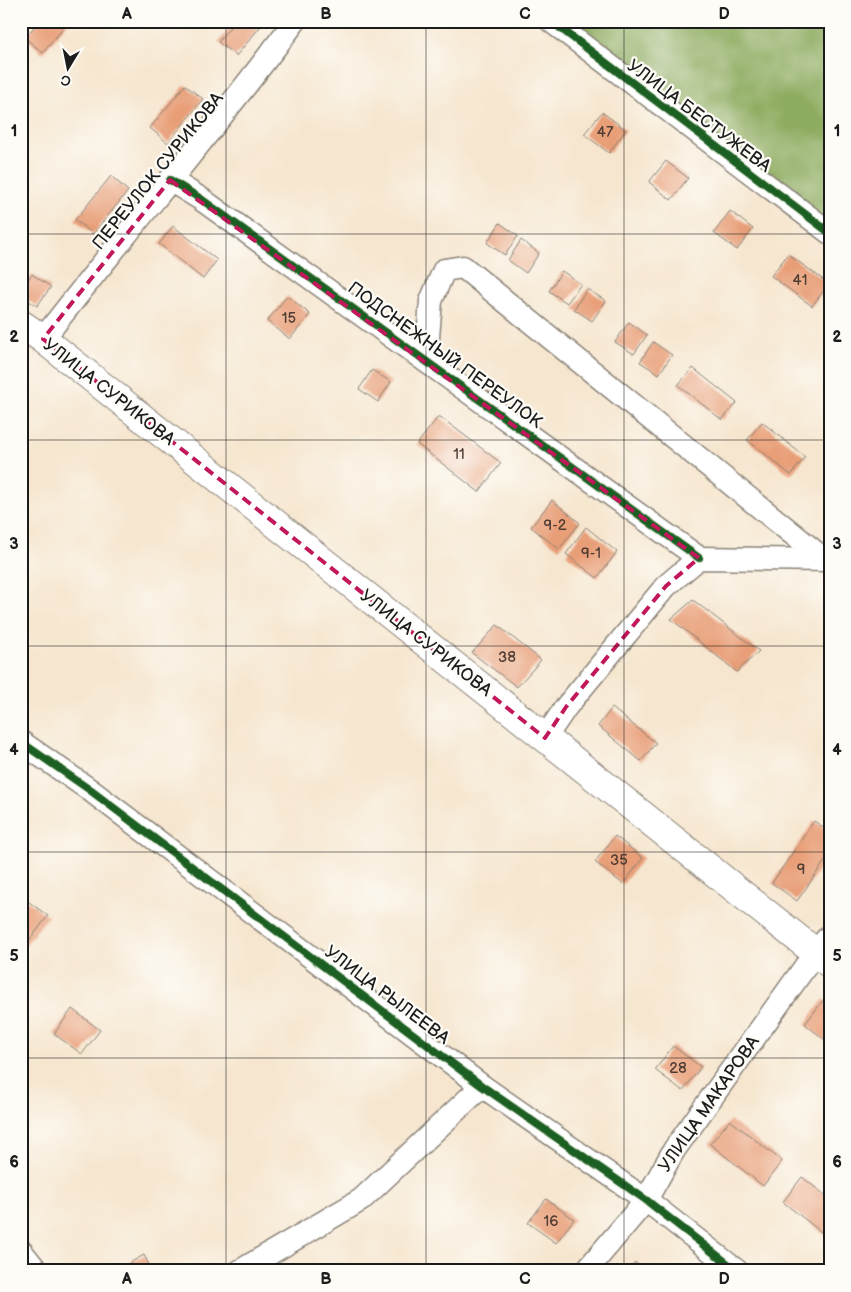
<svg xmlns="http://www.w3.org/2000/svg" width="851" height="1292" viewBox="0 0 851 1292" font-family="'Balsamiq Sans',sans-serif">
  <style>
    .forest { fill: #8eac60; stroke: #55643e }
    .building { fill: #e89e77 }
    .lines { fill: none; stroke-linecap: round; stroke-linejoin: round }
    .minor-casing { stroke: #898176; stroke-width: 25 }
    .secondary-casing { stroke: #898176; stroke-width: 30 }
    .minor { stroke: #fff; stroke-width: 22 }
    .secondary { stroke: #fff; stroke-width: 28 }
    .cycleway-casing { stroke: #fdfcf7; stroke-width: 11 }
    .cycleway { stroke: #1b5e20; stroke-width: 8 }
    .marked { fill: none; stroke: #c2185b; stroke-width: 4; stroke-dasharray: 10 6; stroke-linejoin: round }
    .grid { fill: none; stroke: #1c1c1c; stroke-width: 1; stroke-opacity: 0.55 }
    .labels { text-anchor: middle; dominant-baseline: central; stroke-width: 4.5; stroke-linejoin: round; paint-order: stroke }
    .number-label { font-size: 15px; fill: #4f3c33 }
    .street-label { font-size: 18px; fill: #1c1c1c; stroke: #fdfcf7 }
    .neatline { fill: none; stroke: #1c1c1c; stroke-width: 2 }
    .grid-label { font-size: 16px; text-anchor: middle; font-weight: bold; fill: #1c1c1c }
  </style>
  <rect width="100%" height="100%" fill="#fdfcf7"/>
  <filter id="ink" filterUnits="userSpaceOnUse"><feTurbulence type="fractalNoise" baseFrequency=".02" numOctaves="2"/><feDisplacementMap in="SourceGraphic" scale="10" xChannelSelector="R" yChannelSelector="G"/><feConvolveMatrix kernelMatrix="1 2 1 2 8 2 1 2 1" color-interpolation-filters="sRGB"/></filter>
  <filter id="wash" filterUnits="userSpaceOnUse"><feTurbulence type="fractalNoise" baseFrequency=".0096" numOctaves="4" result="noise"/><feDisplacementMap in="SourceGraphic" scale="20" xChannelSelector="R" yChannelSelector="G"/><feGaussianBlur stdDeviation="1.12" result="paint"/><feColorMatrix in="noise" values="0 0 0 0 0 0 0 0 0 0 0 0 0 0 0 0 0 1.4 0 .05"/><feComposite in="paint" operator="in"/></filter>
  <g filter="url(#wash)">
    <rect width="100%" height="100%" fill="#f6e6cf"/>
    <path class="forest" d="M569,21H830V235Z"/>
    <g id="blocks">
      <g class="building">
        <path d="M39,21H69L43,53L25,38Z"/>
        <path d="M235,21H265L236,56L218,42Z"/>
        <path d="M185,85L203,99L168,143L150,128Z"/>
        <path d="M602,112L626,130L609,153L584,134Z"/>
        <path d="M666,161L688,178L671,200L649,182Z"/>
        <path d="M111,176L128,191L93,234L75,220Z"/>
        <path d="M730,211L753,229L737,250L714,233Z"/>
        <path d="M500,223L518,236L505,255L487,243Z"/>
        <path d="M173,226L217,260L203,279L159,244Z"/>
        <path d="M521,240L539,253L526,273L508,260Z"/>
        <path d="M788,254L829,284L812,306L771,276Z"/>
        <path d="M562,271L581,284L567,303L549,291Z"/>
        <path d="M32,274L51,287L37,306L21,296V290Z"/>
        <path d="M587,289L606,301L592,321L574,309Z"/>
        <path d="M287,296L310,314L290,339L267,321Z"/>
        <path d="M629,322L647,335L634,354L615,342Z"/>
        <path d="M653,342L672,355L659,374L640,362Z"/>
        <path d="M693,368L737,403L722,420L678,385Z"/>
        <path d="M372,370L391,382L378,402L359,389Z"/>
        <path d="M439,416L501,463L479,492L417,444Z"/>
        <path d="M762,422L805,457L791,475L747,440Z"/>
        <path d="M552,500L580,523L559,549L531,527Z"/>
        <path d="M586,527L617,552L597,578L566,554Z"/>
        <path d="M693,600L759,651L737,672L671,619Z"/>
        <path d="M497,625L541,660L517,687L472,653Z"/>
        <path d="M612,708L656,743L641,761L598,726Z"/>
        <path d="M814,821L830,832V854L797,901L772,883Z"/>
        <path d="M615,836L643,858L623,884L595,862Z"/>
        <path d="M21,896L48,916L21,951Z"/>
        <path d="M824,999L830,1004V1044L805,1024Z"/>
        <path d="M72,1009L100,1030L82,1054L54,1034Z"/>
        <path d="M673,1046L701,1067L683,1091L655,1070Z"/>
        <path d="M730,1120L782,1161L763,1186L710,1144Z"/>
        <path d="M802,1177L830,1199V1239L783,1202Z"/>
        <path d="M546,1199L574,1219L556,1243L528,1223Z"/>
        <path d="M144,1255L152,1271H115Z"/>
        <path d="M635,1262L645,1271H627Z"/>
      </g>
    </g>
  </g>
  <g filter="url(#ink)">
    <use href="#blocks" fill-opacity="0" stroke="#898176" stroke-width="1"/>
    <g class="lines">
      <defs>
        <g id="minor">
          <path d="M551,21L830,233"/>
          <path d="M170,180L201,199L699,558"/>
          <path d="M43,339C126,232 214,130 295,21"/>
          <path d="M428,361V337L431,301L444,270L463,267L825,560"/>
          <path d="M545,738L566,707L666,586L699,558L829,560"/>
          <path d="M21,742L90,790L482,1086L646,1200L737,1271"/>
          <path d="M21,1251L37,1271"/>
          <path d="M240,1271L361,1200L482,1086"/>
          <path d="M586,1271L646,1200L674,1150L815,953L830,935"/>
        </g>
        <path id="secondary" d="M21,324L43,339L830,964"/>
      </defs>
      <use href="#minor" class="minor-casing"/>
      <use href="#secondary" class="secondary-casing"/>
      <use href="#minor" class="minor"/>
      <use href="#secondary" class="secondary"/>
      <defs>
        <g id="cycleway">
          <path d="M551,21L830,233"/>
          <path d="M170,180L201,199L699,558"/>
          <path d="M21,742L90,790L482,1086L646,1200L737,1271"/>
        </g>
      </defs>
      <use href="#cycleway" class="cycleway-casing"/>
      <use href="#cycleway" class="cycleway"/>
    </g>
  </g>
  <path class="marked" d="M170,180L699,558L666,586L566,707L545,738L43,339Z"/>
  <path class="grid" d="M226,21V1271M426,21V1271M624,21V1271M21,234H830M21,440H830M21,646H830M21,852H830M21,1058H830"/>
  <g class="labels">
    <g class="number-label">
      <text x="605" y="132">47</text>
      <text x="800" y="280">41</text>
      <text x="289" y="318">15</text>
      <text x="459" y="454">11</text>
      <text x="555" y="525">9-2</text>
      <text x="591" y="553">9-1</text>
      <text x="507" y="657">38</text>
      <text x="619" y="860">35</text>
      <text x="801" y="869">9</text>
      <text x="678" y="1068">28</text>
      <text x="551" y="1221">16</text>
    </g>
    <g class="street-label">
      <text transform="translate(699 116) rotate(37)">УЛИЦА БЕСТУЖЕВА</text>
      <text transform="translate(158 171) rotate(-51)">ПЕРЕУЛОК СУРИКОВА</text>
      <text transform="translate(445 355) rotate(36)">ПОДСНЕЖНЫЙ ПЕРЕУЛОК</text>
      <text transform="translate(109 392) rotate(38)">УЛИЦА СУРИКОВА</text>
      <text transform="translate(426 643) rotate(38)">УЛИЦА СУРИКОВА</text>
      <text transform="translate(387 995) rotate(37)">УЛИЦА РЫЛЕЕВА</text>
      <text transform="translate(709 1104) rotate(-55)">УЛИЦА МАКАРОВА</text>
    </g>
  </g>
  <rect width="851" height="1292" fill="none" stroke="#fdfcf7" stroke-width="55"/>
  <g transform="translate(68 68) rotate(190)" stroke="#fdfcf7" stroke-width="4" paint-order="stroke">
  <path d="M0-4L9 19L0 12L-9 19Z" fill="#1c1c1c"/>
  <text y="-8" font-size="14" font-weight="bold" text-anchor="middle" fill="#1c1c1c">С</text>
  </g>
  <rect x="28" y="28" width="796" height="1236" class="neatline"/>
  <g class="grid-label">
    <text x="127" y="19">A</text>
    <text x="326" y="19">B</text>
    <text x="525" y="19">C</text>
    <text x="724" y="19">D</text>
    <text x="14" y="136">1</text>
    <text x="837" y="136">1</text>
    <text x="14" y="342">2</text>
    <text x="837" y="342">2</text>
    <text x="14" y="549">3</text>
    <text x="837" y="549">3</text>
    <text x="14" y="755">4</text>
    <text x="837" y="755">4</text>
    <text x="14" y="961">5</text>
    <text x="837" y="961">5</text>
    <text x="14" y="1167">6</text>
    <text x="837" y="1167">6</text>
    <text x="127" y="1284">A</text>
    <text x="326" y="1284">B</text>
    <text x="525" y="1284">C</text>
    <text x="724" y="1284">D</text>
  </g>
</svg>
